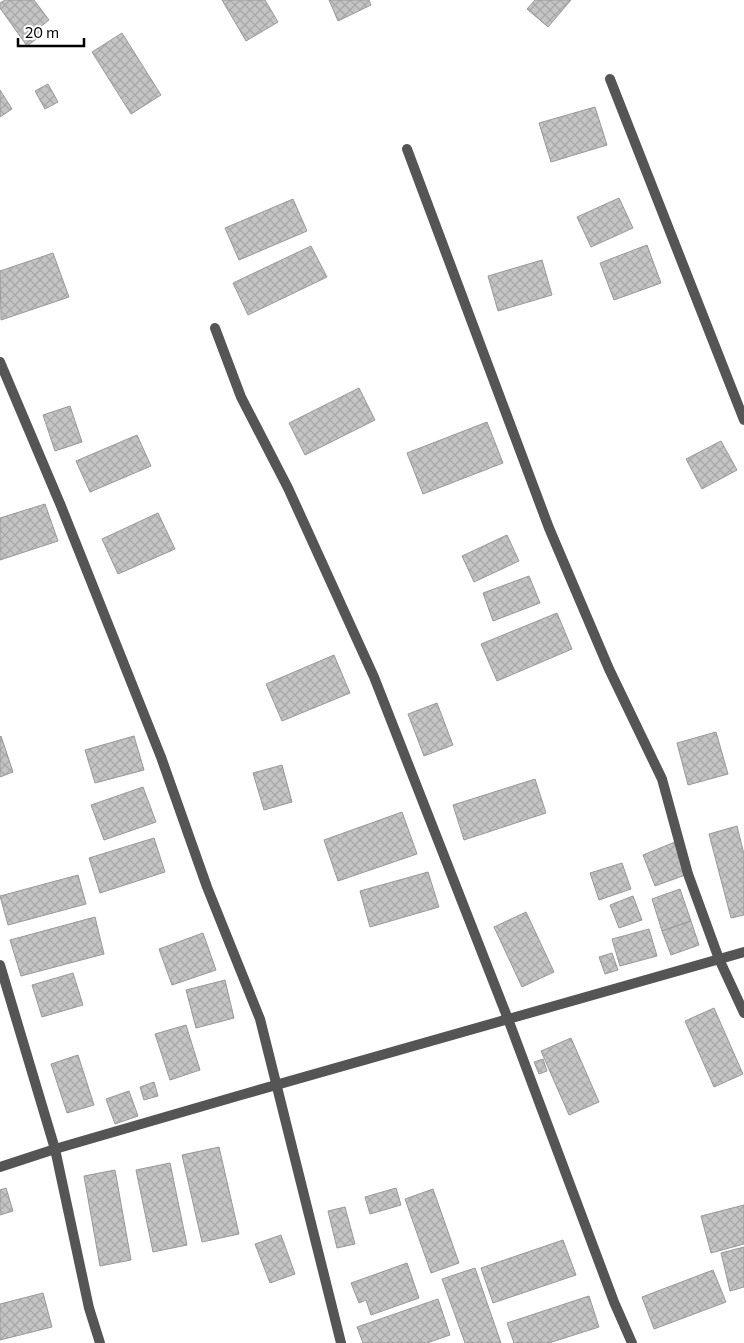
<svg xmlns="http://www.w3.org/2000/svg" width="744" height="1343" viewBox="0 0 744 1343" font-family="Commissioner,sans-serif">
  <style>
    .building { fill: url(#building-cross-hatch); stroke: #999 }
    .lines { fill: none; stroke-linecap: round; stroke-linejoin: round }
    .minor { stroke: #555; stroke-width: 10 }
  </style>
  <defs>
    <pattern id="building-cross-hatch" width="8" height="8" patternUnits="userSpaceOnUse" patternTransform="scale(1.25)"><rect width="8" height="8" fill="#c4c4c4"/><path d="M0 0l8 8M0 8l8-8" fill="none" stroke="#a7a7a7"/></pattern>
  </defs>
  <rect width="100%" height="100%" fill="#fff"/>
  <g class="building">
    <path d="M5,0H34L49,20L39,28L43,34L27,46L0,8V3Z"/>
    <path d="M222,0H265L278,22L246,41Z"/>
    <path d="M329,0H369L371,5L338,21Z"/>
    <path d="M535,0H571L548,27L527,9Z"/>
    <path d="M122,33L161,95L131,114L92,52Z"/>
    <path d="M48,84L58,102L45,109L35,91Z"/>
    <path d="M0,90L12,109L0,117Z"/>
    <path d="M595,107L607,145L551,162L539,123Z"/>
    <path d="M619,198L633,228L591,247L577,217Z"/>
    <path d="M293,199L307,231L239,260L225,228Z"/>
    <path d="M647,245L661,283L614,300L600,263Z"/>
    <path d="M311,246L327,277L248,315L233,283Z"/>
    <path d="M53,253L69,297L1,320L0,271Z"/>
    <path d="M542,260L552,295L498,311L488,276Z"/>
    <path d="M359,388L375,420L305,455L289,423Z"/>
    <path d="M70,406L82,442L55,451L43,415Z"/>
    <path d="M487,422L503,463L423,494L407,453Z"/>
    <path d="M137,435L151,466L90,492L76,461Z"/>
    <path d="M721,441L737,470L702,489L686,459Z"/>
    <path d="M45,504L58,541L0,560V518Z"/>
    <path d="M158,513L175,549L118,574L102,539Z"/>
    <path d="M507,535L519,561L474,582L462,556Z"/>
    <path d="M529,576L540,603L493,621L483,593Z"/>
    <path d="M557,613L572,649L497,681L481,644Z"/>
    <path d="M334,655L350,693L282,721L266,684Z"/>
    <path d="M437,703L453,745L424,756L408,714Z"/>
    <path d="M716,732L728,774L688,785L677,743Z"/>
    <path d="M1,736L13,772L0,777V737Z"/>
    <path d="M134,736L144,770L95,783L85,750Z"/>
    <path d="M282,765L292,802L264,810L253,773Z"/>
    <path d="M535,779L546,813L464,840L453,805Z"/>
    <path d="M143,787L156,822L104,840L91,805Z"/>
    <path d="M402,812L417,854L338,881L324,840Z"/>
    <path d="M737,826L744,854V915L731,918L709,834Z"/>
    <path d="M154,838L165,872L100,893L89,858Z"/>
    <path d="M675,842L688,874L655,886L643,855Z"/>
    <path d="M622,863L631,889L599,900L590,873Z"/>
    <path d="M428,872L439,907L370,927L360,891Z"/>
    <path d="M78,875L86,904L8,925L0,896Z"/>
    <path d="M680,889L691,921L662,931L652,899Z"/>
    <path d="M633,896L642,920L619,928L610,905Z"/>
    <path d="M526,912L554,972L522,987L494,927Z"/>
    <path d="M95,917L104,954L21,976L10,940Z"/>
    <path d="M691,921L699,945L671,955L662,931Z"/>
    <path d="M649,929L657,956L620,966L612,939Z"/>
    <path d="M203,933L216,970L172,985L159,949Z"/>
    <path d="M612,953L618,970L605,974L599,957Z"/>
    <path d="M73,973L83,1005L42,1017L32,985Z"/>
    <path d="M225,980L234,1018L196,1028L186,990Z"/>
    <path d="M714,1008L743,1074L714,1087L685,1021Z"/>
    <path d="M186,1025L200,1070L170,1080L155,1034Z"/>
    <path d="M571,1038L599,1102L569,1115L541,1051Z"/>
    <path d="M78,1055L94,1105L67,1113L51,1064Z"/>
    <path d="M543,1059L547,1071L539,1074L534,1062Z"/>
    <path d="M154,1082L158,1096L144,1100L140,1087Z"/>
    <path d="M129,1091L138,1116L115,1124L106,1099Z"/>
    <path d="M219,1147L239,1234L202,1242L182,1155Z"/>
    <path d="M170,1163L187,1245L153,1252L136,1170Z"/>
    <path d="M115,1170L131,1260L100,1266L84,1176Z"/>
    <path d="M6,1188L13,1211L0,1215V1190Z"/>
    <path d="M396,1188L401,1205L370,1214L365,1197Z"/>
    <path d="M433,1189L459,1263L431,1273L405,1199Z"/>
    <path d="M744,1205V1244L711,1253L701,1216Z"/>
    <path d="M345,1207L355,1244L337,1248L328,1211Z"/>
    <path d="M281,1235L295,1274L270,1283L255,1244Z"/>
    <path d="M563,1240L576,1275L493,1303L481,1268Z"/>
    <path d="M744,1247V1287L730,1291L721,1253Z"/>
    <path d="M407,1263L419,1298L371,1315L366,1300L359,1303L351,1283Z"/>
    <path d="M475,1268L501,1343H465L442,1279Z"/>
    <path d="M713,1270L726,1302L654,1329L642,1297Z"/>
    <path d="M43,1293L52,1327L0,1340V1304Z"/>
    <path d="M589,1296L599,1327L549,1343H514L507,1323Z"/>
    <path d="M438,1299L450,1335L427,1343H363L357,1327Z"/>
  </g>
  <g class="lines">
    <g class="minor">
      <path d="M610,79L744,420"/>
      <path d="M407,149L549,528L609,669L662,779L688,874L719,959L744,1013"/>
      <path d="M215,328L241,397L288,488L374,677L508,1019L614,1302L632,1343"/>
      <path d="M0,362L61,506L161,757L207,887L260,1019L341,1343"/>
      <path d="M0,965L55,1149L89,1308L100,1343"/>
      <path d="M0,1167L55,1149L241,1095L744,952"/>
    </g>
  </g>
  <path d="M18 38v8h66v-8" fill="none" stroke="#000000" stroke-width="2.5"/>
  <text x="25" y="38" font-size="15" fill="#000000" stroke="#ffffff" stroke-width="4" paint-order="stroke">20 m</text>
</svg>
